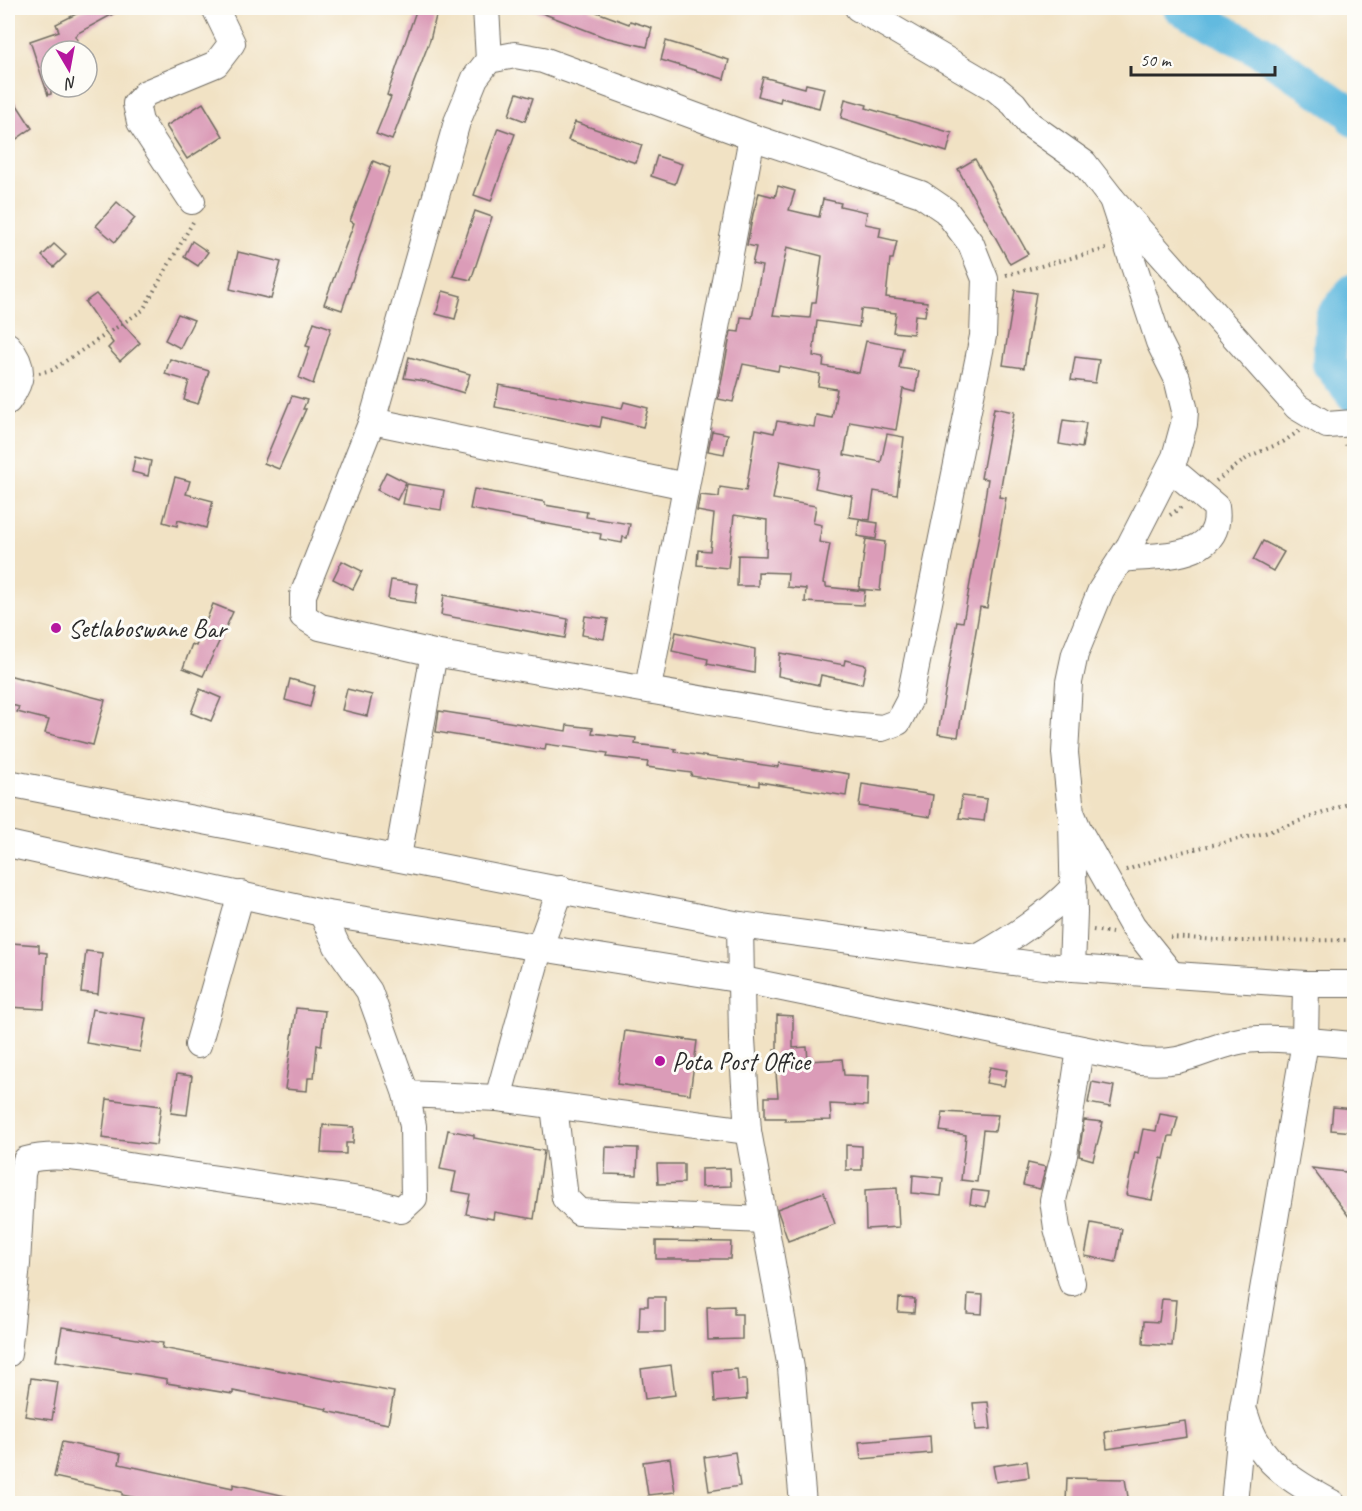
<svg xmlns="http://www.w3.org/2000/svg" width="1362" height="1511" viewBox="0 0 1362 1511" font-family="Caveat,sans-serif">
  <style>
    .lines { fill: none; stroke-linecap: round; stroke-linejoin: round }
    .river { stroke: #62badf; stroke-width: 34 }
    .building { fill: #db9cb8; fill-rule: evenodd }
    .minor-casing { stroke: #706b61; stroke-width: 28 }
    .path { stroke: #706b61; stroke-width: 4; stroke-dasharray: 1.5 4.5; stroke-linecap: butt }
    .minor { stroke: #fff; stroke-width: 26 }
    .poi-dot { fill: #b5179e; stroke: #fdfcf7; stroke-width: 2 }
    .labels { text-anchor: middle; dominant-baseline: central; stroke-width: 6; stroke-linejoin: round; paint-order: stroke }
    .poi-label { font-size: 26px; fill: #2b2b2b; stroke: #fdfcf7; text-anchor: start }
  </style>
  <rect width="100%" height="100%" fill="#fdfcf7"/>
  <filter id="ink" filterUnits="userSpaceOnUse"><feTurbulence type="fractalNoise" baseFrequency=".0167" numOctaves="2"/><feDisplacementMap in="SourceGraphic" scale="12" xChannelSelector="R" yChannelSelector="G"/><feConvolveMatrix kernelMatrix="1 2 1 2 8 2 1 2 1" color-interpolation-filters="sRGB"/></filter>
  <filter id="wash" filterUnits="userSpaceOnUse"><feTurbulence type="fractalNoise" baseFrequency=".008" numOctaves="4" result="noise"/><feDisplacementMap in="SourceGraphic" scale="24" xChannelSelector="R" yChannelSelector="G"/><feGaussianBlur stdDeviation="1.35" result="paint"/><feColorMatrix in="noise" values="0 0 0 0 0 0 0 0 0 0 0 0 0 0 0 0 0 1.4 0 .05"/><feComposite in="paint" operator="in"/></filter>
  <g filter="url(#wash)">
    <rect width="100%" height="100%" fill="#f1e2c4"/>
    <g class="lines">
      <g class="river">
        <path d="M1180,8L1259,50L1352,114L1354,120"/>
        <path d="M1354,290L1332,317L1329,364L1354,396"/>
      </g>
    </g>
    <g id="blocks">
      <g class="building">
        <path d="M88,8H124L78,33L75,36L83,51H51V94L48,95L30,41L59,31L56,24Z"/>
        <path d="M417,8H438L430,40L392,140L376,134L391,97L387,95Z"/>
        <path d="M529,8H586L629,24L630,21L652,28L647,47L604,37Z"/>
        <path d="M666,41L729,60L724,79L661,60Z"/>
        <path d="M763,77L805,88L806,84L824,88L819,108L781,98L780,102L758,96Z"/>
        <path d="M8,91L32,128L8,145Z"/>
        <path d="M517,93L533,98L525,121L509,115Z"/>
        <path d="M845,99L867,105L866,108L952,133L947,152L841,118Z"/>
        <path d="M203,103L223,136L187,159L166,126Z"/>
        <path d="M575,122L642,145L636,163L568,140Z"/>
        <path d="M498,128L515,134L491,201L474,195Z"/>
        <path d="M657,156L682,164L675,184L651,176Z"/>
        <path d="M975,159L1028,254L1010,264L958,169Z"/>
        <path d="M373,161L390,168L342,310L324,304L354,223L350,221Z"/>
        <path d="M778,186L795,191L789,210L819,217L823,199L841,203L840,206L867,212L865,224L881,227L879,237L897,241L893,259H890L886,297L927,302L925,316L915,315L913,334L893,332L896,313L861,309L859,327L817,321L813,356L824,358L823,366L859,373L866,341L903,348L899,368L919,371L915,392L903,389L896,430L850,422L844,455L881,462L887,434L904,437L897,495L874,491L870,520L849,517L852,496L815,488L819,469L780,461L773,499L816,506L813,523L822,525L819,542L830,544L823,583L826,584V587L865,591L863,605L805,602L806,589L787,587L788,573L758,572V586H737L738,555L766,556L767,520L734,515L728,568L697,565L698,550L710,551L714,514L697,511L700,495L719,497L720,487L746,491L756,429L774,433L777,421L814,427L816,415L832,418L837,389L818,386L820,374L779,366L778,371L743,364L733,402L718,399L731,331L739,332L741,317L752,318L762,266L752,264L756,247L747,245L753,214L759,193L775,197ZM787,247L822,256L816,302H812L810,318L773,315Z"/>
        <path d="M117,202L135,218L115,242L96,226Z"/>
        <path d="M475,211L492,217L471,280L453,276Z"/>
        <path d="M192,241L208,252L198,266L184,257Z"/>
        <path d="M54,244L66,255L54,267L42,256Z"/>
        <path d="M238,252L281,262L271,299L230,289Z"/>
        <path d="M1015,290L1036,293L1024,368L1003,365Z"/>
        <path d="M443,291L461,296L455,319L436,314Z"/>
        <path d="M96,294L140,343L120,361L108,348L113,343L85,302Z"/>
        <path d="M178,314L194,320L180,348L165,340Z"/>
        <path d="M314,322L331,328L313,384L299,378L310,347L306,346Z"/>
        <path d="M409,357L470,374L464,393L425,381L404,378Z"/>
        <path d="M1075,357L1099,360L1095,383L1071,380Z"/>
        <path d="M170,359L209,371L198,404L184,400L189,381L165,374Z"/>
        <path d="M499,385L622,408L624,402L648,408L643,427L602,417L600,427L495,407Z"/>
        <path d="M292,396L307,400L303,409H306L279,469L264,463Z"/>
        <path d="M994,408L1014,412L999,497L1006,498L987,608L980,607L958,737L938,734L957,621L963,622L981,523L988,479L981,478Z"/>
        <path d="M1063,420L1086,423L1082,448L1059,444Z"/>
        <path d="M712,431L728,434L724,454L708,451Z"/>
        <path d="M135,457L151,461L148,476L132,472Z"/>
        <path d="M386,472L406,482L397,500L377,490Z"/>
        <path d="M175,477L190,481L186,494L213,501L206,528L178,520L177,526L163,522Z"/>
        <path d="M407,484L444,490L441,510L403,504Z"/>
        <path d="M474,489L545,502V505L587,512L586,517L630,524L627,538L623,537L622,543L600,539L601,534L470,509Z"/>
        <path d="M859,520L878,523L876,539L857,536Z"/>
        <path d="M866,539L885,542L880,591L859,589Z"/>
        <path d="M1263,541L1284,552L1273,571L1253,560Z"/>
        <path d="M342,561L362,571L353,589L333,579Z"/>
        <path d="M391,580L418,584L415,603L388,599Z"/>
        <path d="M444,595L568,619L565,638L441,615Z"/>
        <path d="M213,604L233,612L203,676L183,668L192,644L196,646Z"/>
        <path d="M585,616L608,619L604,639L582,635Z"/>
        <path d="M676,632L755,649L754,673L707,664L708,659L672,651Z"/>
        <path d="M780,653L844,665L845,660L866,665L862,684L821,675L819,685L778,676Z"/>
        <path d="M8,675L105,700L93,745L45,733L49,720L17,712L19,707L8,704Z"/>
        <path d="M290,679L315,686L310,707L285,700Z"/>
        <path d="M200,689L221,698L211,721L191,713Z"/>
        <path d="M347,689L372,695L367,716L342,710Z"/>
        <path d="M439,711L566,731L567,725L593,728L592,733L636,738L635,744L676,749L675,752L778,767L779,763L849,774L846,796L759,782V786L691,776L692,773L647,767L648,762L607,757L608,753L546,744L545,750L436,732Z"/>
        <path d="M862,784L933,795L930,817L859,806Z"/>
        <path d="M962,796L987,799L984,821L959,818Z"/>
        <path d="M11,943L39,945V952L47,953L44,1009L8,1007V951H10Z"/>
        <path d="M86,951L102,953L98,994L81,992Z"/>
        <path d="M296,1008L325,1011L321,1046L317,1045L314,1078H308L307,1091L285,1089Z"/>
        <path d="M92,1009L146,1018L140,1052L86,1043Z"/>
        <path d="M777,1015L793,1016V1048L807,1047L808,1061L842,1059L844,1075L868,1076L867,1106L830,1104L831,1120L785,1121V1118H765V1097H778L774,1049H777Z"/>
        <path d="M625,1031L697,1041L690,1094L617,1084Z"/>
        <path d="M990,1067L1007,1070L1004,1086L986,1083Z"/>
        <path d="M177,1074L192,1076L187,1115L171,1113Z"/>
        <path d="M1092,1082L1114,1086L1110,1107L1088,1103Z"/>
        <path d="M107,1099L161,1106L156,1145L102,1138Z"/>
        <path d="M1333,1107L1354,1109V1132L1331,1130Z"/>
        <path d="M943,1112L998,1115L995,1131L983,1130L977,1182L961,1180L966,1135L940,1131Z"/>
        <path d="M1160,1114L1178,1117L1173,1136H1169L1164,1159L1161,1158L1152,1200L1126,1195L1135,1152L1138,1153L1143,1129L1156,1131Z"/>
        <path d="M1084,1120L1103,1122L1093,1160L1079,1156Z"/>
        <path d="M323,1125L354,1127L353,1143H346V1154L321,1153Z"/>
        <path d="M448,1130L474,1135V1138L544,1151L534,1219L494,1212L493,1219L466,1214L470,1194L452,1191L456,1172L440,1169Z"/>
        <path d="M846,1145L862,1146V1170H846Z"/>
        <path d="M606,1147L638,1148L637,1175L605,1174Z"/>
        <path d="M1028,1163L1046,1167L1040,1189L1023,1185Z"/>
        <path d="M657,1164H684V1183L658,1184Z"/>
        <path d="M730,1168L731,1186L701,1187V1169Z"/>
        <path d="M1312,1168L1354,1173L1350,1218Z"/>
        <path d="M913,1175L943,1178L941,1196L912,1193Z"/>
        <path d="M897,1188L899,1227L866,1229L865,1190Z"/>
        <path d="M972,1190L989,1192L986,1207L970,1204Z"/>
        <path d="M824,1192L835,1224L788,1241L777,1209Z"/>
        <path d="M1091,1223L1122,1229L1116,1262L1085,1256Z"/>
        <path d="M656,1241L731,1242L730,1259H656Z"/>
        <path d="M968,1294L983,1295L982,1314L967,1313Z"/>
        <path d="M648,1297H665V1332H639L640,1306H648Z"/>
        <path d="M899,1298L915,1299L914,1313L898,1312Z"/>
        <path d="M1162,1299L1176,1300L1172,1346L1143,1344L1144,1321L1159,1322Z"/>
        <path d="M734,1306V1314H742V1339L708,1340L707,1307Z"/>
        <path d="M62,1327L163,1343L162,1348L394,1392L388,1424L326,1411L327,1409L233,1391V1394L167,1383V1379L56,1361Z"/>
        <path d="M671,1365L675,1395L645,1399L641,1369Z"/>
        <path d="M737,1369L738,1380H746L747,1399L715,1402L713,1371Z"/>
        <path d="M31,1378L58,1382L52,1420L25,1416Z"/>
        <path d="M988,1402L991,1429L976,1430L973,1403Z"/>
        <path d="M1185,1421L1187,1437L1107,1449L1105,1432Z"/>
        <path d="M930,1436L931,1453L861,1459L859,1442Z"/>
        <path d="M62,1442L121,1454L119,1464L233,1488V1484L290,1497L289,1503H161L122,1495V1492L54,1477Z"/>
        <path d="M735,1452L740,1486L709,1491L704,1457Z"/>
        <path d="M670,1458L675,1492L648,1495L643,1462Z"/>
        <path d="M1027,1461L1029,1477L996,1482L993,1466Z"/>
        <path d="M1067,1478L1125,1479L1129,1503H1066Z"/>
      </g>
    </g>
  </g>
  <g filter="url(#ink)">
    <use href="#blocks" fill-opacity="0" stroke="#706b61" stroke-width="1.5"/>
    <g class="lines">
      <defs>
        <g id="minor">
          <path d="M486,8L489,60"/>
          <path d="M858,8L996,89L1014,104L1029,124L1084,163L1112,199L1297,407L1327,425L1354,423"/>
          <path d="M515,55L543,60L752,137L921,194L946,211L971,244L985,279L983,336L909,701L898,722L882,728L850,725L434,653L320,627L303,616V595L372,421L457,122L475,78L489,60Z"/>
          <path d="M1112,199L1159,342L1177,378L1185,411L1184,424L1175,457L1130,545L1101,590L1075,654L1069,682L1065,753L1071,812L1079,831L1132,925L1172,975"/>
          <path d="M192,201L140,122L136,104L146,93L216,64L232,43L215,8"/>
          <path d="M8,346C25,366 23,380 8,401"/>
          <path d="M372,421L686,486"/>
          <path d="M1121,559C1158,555 1224,561 1216,507L1170,468"/>
          <path d="M648,688L752,137"/>
          <path d="M8,783L740,925L1043,966L1306,984H1354"/>
          <path d="M1072,821L1074,912L1072,968"/>
          <path d="M8,844L322,913L743,980L1141,1061C1185,1065 1196,1052 1235,1042C1266,1034 1322,1043 1354,1045"/>
          <path d="M398,857L434,653"/>
          <path d="M322,913L337,946L369,991L406,1094"/>
          <path d="M740,925L742,1039L748,1131L791,1368L803,1504"/>
          <path d="M979,957C1014,937 1046,916 1074,887"/>
          <path d="M198,1045L241,894"/>
          <path d="M498,1098L540,946L561,889"/>
          <path d="M554,1106L565,1198L579,1212L764,1220"/>
          <path d="M1072,1283L1057,1228L1053,1200L1064,1155L1080,1049"/>
          <path d="M8,1354L17,1264L22,1174L26,1160C60,1151 100,1162 135,1167C214,1178 294,1190 374,1202L401,1210L414,1198L413,1126L406,1094L498,1098L748,1131"/>
          <path d="M1245,1414C1258,1462 1291,1480 1332,1503"/>
          <path d="M1234,1504L1243,1408L1305,1042L1306,984"/>
        </g>
      </defs>
      <use href="#minor" class="minor-casing"/>
      <g class="path">
        <path d="M1006,275L1106,249"/>
        <path d="M39,373L52,370L143,310L193,222"/>
        <path d="M1346,444L1354,459"/>
        <path d="M1216,481L1250,456L1283,442L1299,431"/>
        <path d="M1170,515L1183,506"/>
        <path d="M1126,870L1177,853L1265,833L1354,802"/>
        <path d="M1093,930L1112,933"/>
        <path d="M1170,937L1236,941L1354,940"/>
      </g>
      <use href="#minor" class="minor"/>
    </g>
  </g>
  <g class="poi-dot">
    <circle cx="56" cy="628" r="6"/>
    <circle cx="660" cy="1061" r="6"/>
  </g>
  <g class="labels">
    <g class="poi-label">
      <text x="68" y="628">Setlaboswane Bar</text>
      <text x="672" y="1061">Pota Post Office</text>
    </g>
  </g>
  <rect width="1362" height="1511" fill="none" stroke="#fdfcf7" stroke-width="30"/>
  <g transform="translate(69 69) rotate(170)"><circle r="28" fill="#fdfcf7" stroke="#a9a8a5" stroke-width="1.5"/>
  <path d="M0-4.5L10 22L0 15L-10 22Z" fill="#b5179e"/>
  <text y="-9" font-size="16" font-weight="bold" text-anchor="middle" fill="#2b2b2b">N</text>
  </g>
  <path d="M1131 66v9h144v-9" fill="none" stroke="#2b2b2b" stroke-width="3"/>
  <text x="1140" y="66" font-size="18" fill="#2b2b2b" stroke="#fdfcf7" stroke-width="4.5" paint-order="stroke">50 m</text>
</svg>
